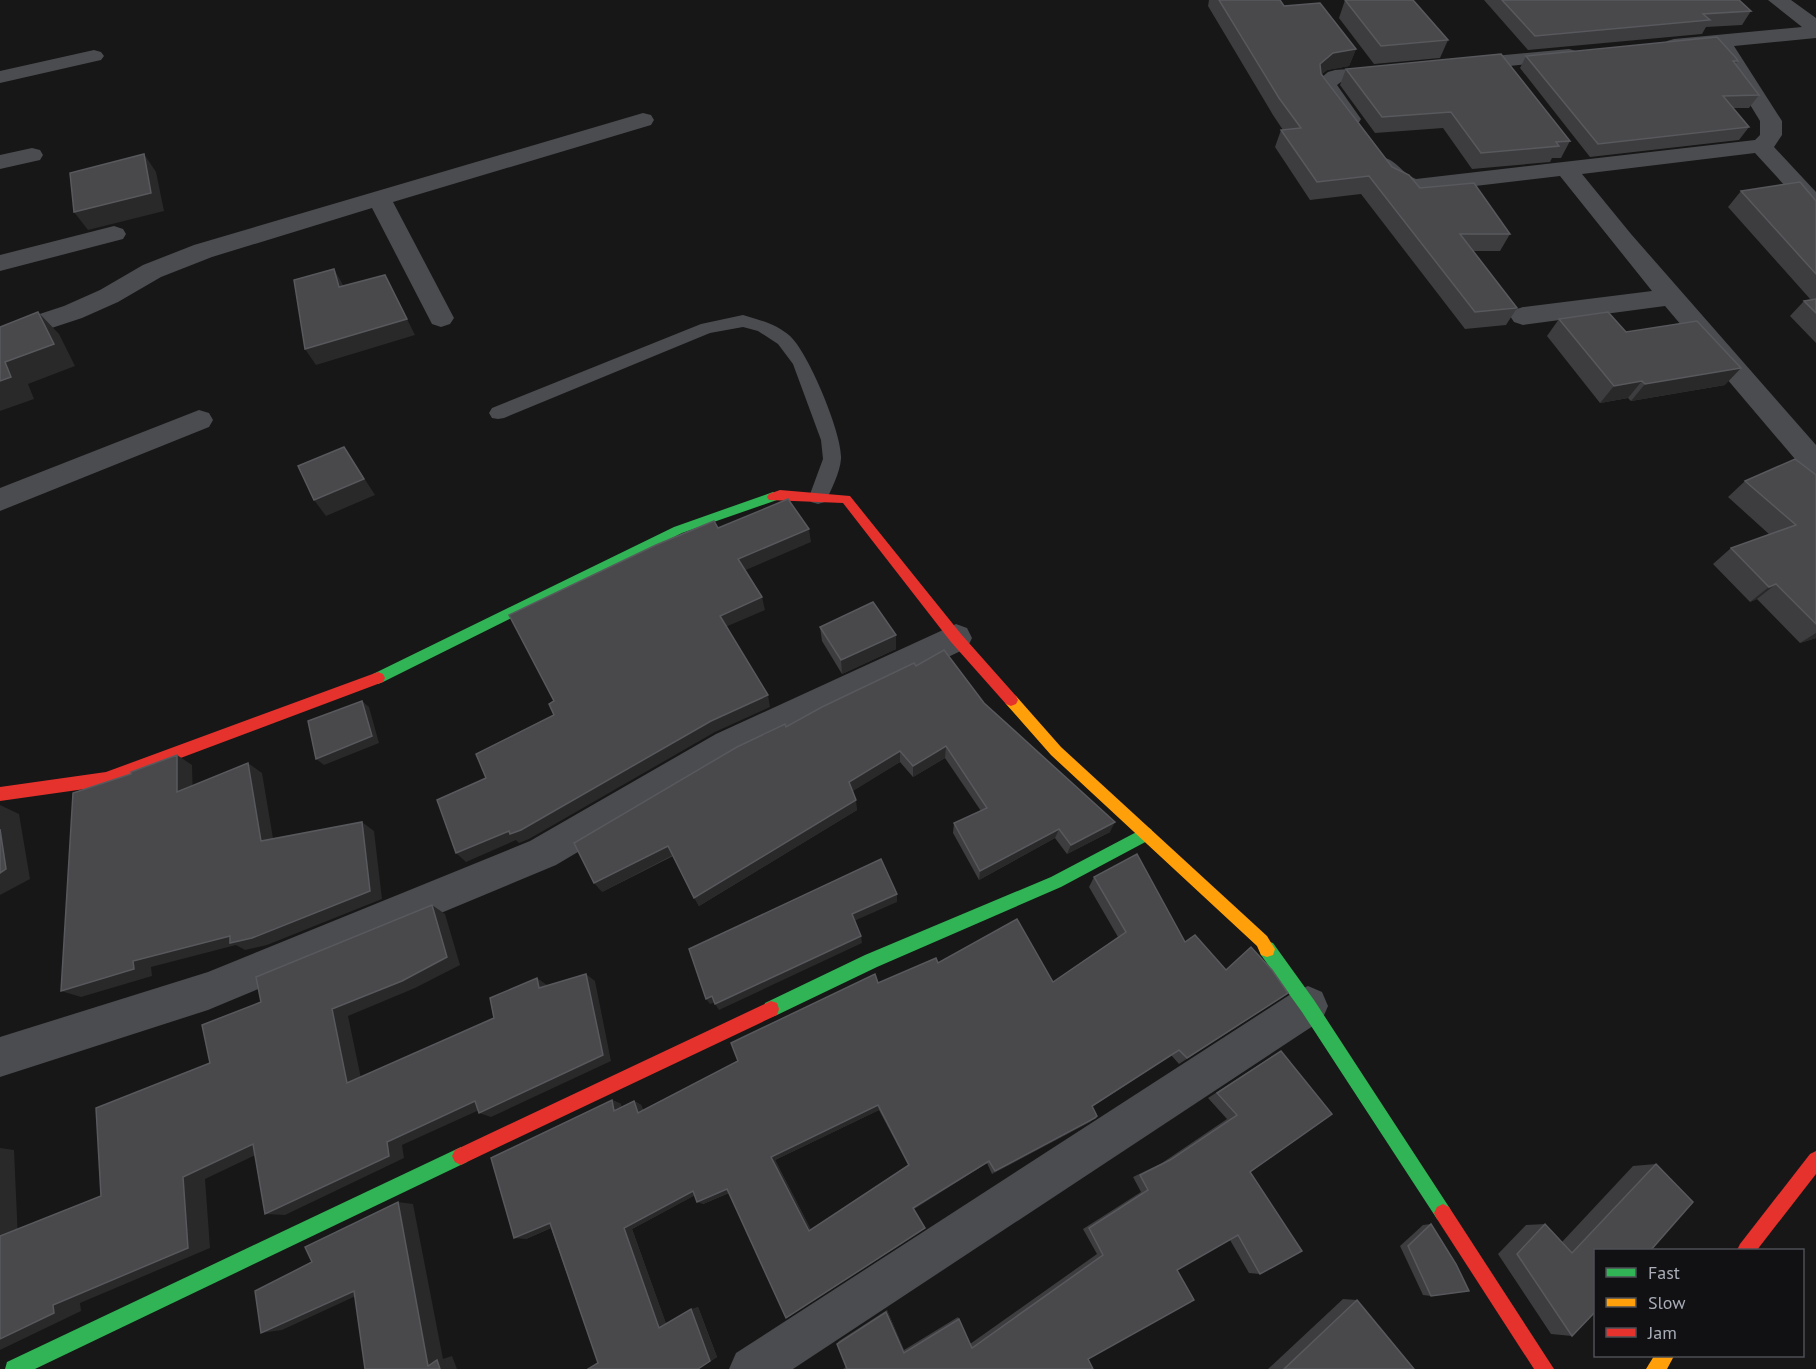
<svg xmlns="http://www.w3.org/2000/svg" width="1816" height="1369" viewBox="0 0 1816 1369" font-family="'PT Sans',sans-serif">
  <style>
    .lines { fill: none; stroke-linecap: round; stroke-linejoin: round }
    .lane { fill: #4b4c50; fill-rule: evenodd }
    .street { fill: #4b4c50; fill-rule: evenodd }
    .fast { fill: #30b455; fill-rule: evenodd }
    .slow { fill: #ff9f0a; fill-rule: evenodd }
    .jam { fill: #e5322d; fill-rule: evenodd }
    .wall { fill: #3d3d3f; fill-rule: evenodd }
    .shaded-wall { fill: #29292a }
    .building { fill: #49494c; stroke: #58595d; stroke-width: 1.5; fill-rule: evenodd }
  </style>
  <rect width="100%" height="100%" fill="#171717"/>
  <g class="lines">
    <path class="lane" d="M743,315C760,320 776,324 790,336C808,352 843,435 841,459C840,472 831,491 825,502L818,504L811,502L809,497L823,459L821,440L793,364L778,344L758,331L743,327L710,333L504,418L498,419L492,418L489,413L492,408L701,324Z"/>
    <g class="street">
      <path d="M1768,0H1791L1816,18V38L1734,46L1782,121V135L1774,147L1816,192V213L1808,211L1755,153L1582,174L1631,234L1816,445V475L1806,472L1665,306L1523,325L1514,322L1510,316L1514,310L1523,307L1652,291L1560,176L1416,193L1388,183L1371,163L1374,158C1393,153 1399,172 1416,179L1755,140L1760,135V121L1715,47L1674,51L1667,49L1664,45L1667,41L1674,39L1802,27Z"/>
      <path d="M1569,49L1576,51L1579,55L1576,59L1462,71L1455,69L1452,65L1455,61L1462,59Z"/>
      <path d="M94,50L101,52L104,56L101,60L0,83V71Z"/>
      <path d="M1387,66L1394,68L1398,72L1394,76L1341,82L1337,85L1361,119L1358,124C1353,125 1348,126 1343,124C1335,119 1318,92 1315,83L1328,72L1335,70Z"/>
      <path d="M643,113L651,115L654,120L651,125L393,202L454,318L450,324L441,327L432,324L372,208L212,257L161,277L118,302L82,318L0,345V327L64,306L100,290L143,265L194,245Z"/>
      <path d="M32,148L40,150L43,155L40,160L0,169V155Z"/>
      <path d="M114,226L123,229L126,234L123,239L0,271V255Z"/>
      <path d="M199,410L209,413L213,420L209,427L0,511V488Z"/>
      <path d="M956,624L967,628L972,638L967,648L740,756L556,865L208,1010L0,1077V1037L208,972L530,841L716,734Z"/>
      <path d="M1308,986L1322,992L1328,1006L1322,1020L793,1369H729L736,1353L1294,992Z"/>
    </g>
    <g class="fast">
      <path d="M773,492L777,494L779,497L777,500L682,533L383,682L378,684L373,682L371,678L373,674L674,527Z"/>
      <path d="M1146,827L1151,829L1153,834L1151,839L1061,887L877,967L777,1015L771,1017L765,1015L763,1009L765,1003L865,955L1051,877Z"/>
      <path d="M1267,941L1273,943L1314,1000L1449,1207L1452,1213L1449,1219L1443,1222L1437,1219L1302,1012L1261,955L1259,949L1261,943Z"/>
      <path d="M461,1147L467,1150L470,1156L467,1162L35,1369H5L7,1362Z"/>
    </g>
    <g class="slow">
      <path d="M1011,694L1016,696L1061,747L1267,936L1275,949L1273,955L1267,957L1261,955L1257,946L1051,755L1006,704L1004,700L1006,696Z"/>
      <path d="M1654,1356H1674L1667,1369H1646Z"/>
    </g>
    <g class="jam">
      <path d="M780,490L850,496L961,634L1016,696L1018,700L1016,704L1011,706L1006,704L951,642L843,503L769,500L767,497L769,494Z"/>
      <path d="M378,672L383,674L385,678L383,682L106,786L0,801V787L106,772Z"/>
      <path d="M771,1001L777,1003L779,1009L777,1015L467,1162L461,1165L455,1162L452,1156L455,1150Z"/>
      <path d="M1816,1151V1174L1757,1250H1737L1740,1244L1810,1154Z"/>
      <path d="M1443,1204L1449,1207L1554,1369H1534L1437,1219L1434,1213L1437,1207Z"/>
    </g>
  </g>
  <g class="wall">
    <path d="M1209,0H1280L1284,6L1356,49L1349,66L1327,70L1322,74L1392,167L1420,188L1510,234L1500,251H1473L1517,308L1506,325L1465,329L1361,194L1310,200L1275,147L1281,130H1283L1273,115L1208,6Z"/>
    <path d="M1345,0L1448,40L1440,58L1374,64L1339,18Z"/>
    <path d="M1484,0H1739L1751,11L1742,25L1706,27L1702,34L1528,50Z"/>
    <path d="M1526,56L1738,61L1735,65L1759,95L1749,108H1733L1749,127L1739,140L1590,157L1520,68Z"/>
    <path d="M1346,69L1570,141L1561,158H1552L1550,162L1472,169L1443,128L1375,133L1340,85Z"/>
    <path d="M1741,191L1816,201V343L1790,316L1804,301L1811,300L1728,207Z"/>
    <path d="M1559,319L1626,332L1725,385L1631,401L1628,398L1600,403L1547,336Z"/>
    <path d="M1816,475V638L1800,643L1757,599L1750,602L1713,564L1731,548L1770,535L1728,497L1745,481Z"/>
    <path d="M820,627L896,635V649L842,674L822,641Z"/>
    <path d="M916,666L984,703L1110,832L1067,854L1055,838L979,880L953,833L954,823L981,811L945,758L913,777L900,762L852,791L857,810L699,906L673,856L602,892L786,727Z"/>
    <path d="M1094,877L1185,942L1226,970L1288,993L1179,1064L1171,1055L1092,1107L1097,1116L1090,1122L992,1174L987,1163L913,1209L790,1316L729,1193L703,1204L695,1195L632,1229L666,1324L698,1307L717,1357L698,1369L598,1363L551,1228L526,1239L612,1100L621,1104V1107L634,1101L641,1105L643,1110L738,1061L878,983L938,963L1053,982L1118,937L1089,887ZM879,1110L908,1165L811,1230L775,1160Z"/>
    <path d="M1281,1051L1250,1172L1260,1274L1249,1273L1230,1240L1177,1270L1088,1359L1093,1369H843L846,1367L837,1344L839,1341L887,1310L904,1350L958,1317L970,1344L1097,1254L1083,1229L1141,1192L1133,1177L1162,1163L1227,1119L1208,1098L1271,1057Z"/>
    <path d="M1656,1164L1572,1336L1551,1334L1498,1254L1526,1225L1545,1224L1562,1242L1633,1166Z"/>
    <path d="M1431,1224V1296L1423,1295L1400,1246L1423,1225Z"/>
    <path d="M1343,1299L1357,1300L1414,1369H1268Z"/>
  </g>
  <g class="shaded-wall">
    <path d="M1356,49L1349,66L1327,70L1314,81L1320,64L1333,53Z"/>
    <path d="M144,154L156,172L164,211L88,230L74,212Z"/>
    <path d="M334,269L343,285L348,303L339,287Z"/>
    <path d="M385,275L415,335L316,365L305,349Z"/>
    <path d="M38,312L59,334L75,366L28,384L34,399L0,411V381L5,362Z"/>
    <path d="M1741,368L1725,385L1631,401L1645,384Z"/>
    <path d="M1642,381L1628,398L1600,403L1614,386Z"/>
    <path d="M344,447L375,495L326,516L314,500Z"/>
    <path d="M809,529L811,542L741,572L738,559Z"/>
    <path d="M1776,584L1757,599L1750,602L1769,587Z"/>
    <path d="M762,597L765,610L723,628L720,616Z"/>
    <path d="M1816,633V638L1800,643Z"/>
    <path d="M896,635V649L842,674L841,660Z"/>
    <path d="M768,695L770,707L715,732L529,839L519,843L516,840L466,862L456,853L711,721Z"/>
    <path d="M362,701L369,707L379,743L324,765L316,759Z"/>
    <path d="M946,746L945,758L913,777V766Z"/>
    <path d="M900,751V762L850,793L849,782Z"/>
    <path d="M177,755L192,765L193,802L177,792Z"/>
    <path d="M248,763L262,773L275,850L261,841Z"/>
    <path d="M856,800L857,810L699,906L694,898Z"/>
    <path d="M0,805L19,814L30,879L0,895Z"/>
    <path d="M362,822L374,831L382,899L267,945L245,950L236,945L151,967L152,976L81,997L61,991L133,961Z"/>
    <path d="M1115,822L1110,832L1067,854L1071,845Z"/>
    <path d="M1059,829L1055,838L979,880L980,871Z"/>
    <path d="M668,846L673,855L602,892L594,883Z"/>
    <path d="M897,894V902L854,921L852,914Z"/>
    <path d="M432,905L445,914L460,965L415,988L348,1016L363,1088L347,1083L332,1009Z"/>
    <path d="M861,936L862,943L719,1010L715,1004Z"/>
    <path d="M586,974L595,981L611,1061L491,1117L479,1113Z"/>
    <path d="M537,978L547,985L539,988Z"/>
    <path d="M712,996L716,1002L710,1004L706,999Z"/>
    <path d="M1179,1050L1171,1055L1087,1110L1092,1106Z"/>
    <path d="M612,1100L621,1104L623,1115L614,1111Z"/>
    <path d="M475,1101L488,1106L402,1145L404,1158L285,1215L265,1214L387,1142Z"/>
    <path d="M634,1101L641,1105L645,1117L638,1113Z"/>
    <path d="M878,1105L879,1110L775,1160L812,1232L809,1231L771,1157Z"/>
    <path d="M1095,1118L1090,1122L992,1174L995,1171Z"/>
    <path d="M253,1144L272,1147L205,1179L210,1248L80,1303L81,1311L0,1350V1339L53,1305L183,1177Z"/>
    <path d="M0,1148L14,1150L18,1240H0Z"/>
    <path d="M989,1161L987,1163L913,1210V1208Z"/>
    <path d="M727,1189L733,1191L703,1204L697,1202Z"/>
    <path d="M693,1191L699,1193L632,1229L667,1326L659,1328L624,1228Z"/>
    <path d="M398,1202L413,1204L443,1359L452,1356L457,1369H440L428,1366Z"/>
    <path d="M550,1223L560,1224L526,1239L514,1238Z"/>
    <path d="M371,1289L282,1330L261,1333L354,1291Z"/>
    <path d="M698,1307L717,1357L698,1369L691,1309Z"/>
    <path d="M887,1310L904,1350V1353L886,1312Z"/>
  </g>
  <g class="building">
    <path d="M1219,0H1280L1284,6L1320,3L1356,49L1333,53L1320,64L1321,74L1392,167L1409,175L1420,188L1474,183L1510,234H1460L1517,308L1475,312L1369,176L1317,182L1281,130L1301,128L1279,98Z"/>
    <path d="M1345,0H1413L1448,40L1381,46Z"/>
    <path d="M1502,0H1739L1751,11L1703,14L1710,20L1535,36Z"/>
    <path d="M1717,37L1736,58L1738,61H1733L1759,95L1723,96L1749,127L1598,144L1526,56Z"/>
    <path d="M1501,54L1570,141L1556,142L1559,146L1481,153L1451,112L1382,117L1346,69Z"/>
    <path d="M144,154L151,193L74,212L70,173Z"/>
    <path d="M1800,182L1816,201V274L1741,191Z"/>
    <path d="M334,269L339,287L385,275L407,319L305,349L294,280Z"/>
    <path d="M1816,299V313L1804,301Z"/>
    <path d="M38,312L54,344L5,362L11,377L0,381V327Z"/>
    <path d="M1608,312L1626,332L1697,321L1741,368L1645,384L1642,381L1614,386L1559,319Z"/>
    <path d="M344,447L364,479L314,500L298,466Z"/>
    <path d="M1795,459L1816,475V624L1776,584L1769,587L1731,548L1796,525L1745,481Z"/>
    <path d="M788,499L809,529L738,559L762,597L720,616L768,695L711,721L521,830L510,834L509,831L456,853L437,800L486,778L476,754L554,715L549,704L554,701L509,615L656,545L714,521L718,528Z"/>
    <path d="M873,602L896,635L841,660L820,627Z"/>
    <path d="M944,650L984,703L1115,822L1071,845L1059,829L980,871L954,823L987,808L946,746L913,766L900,751L849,782L856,800L694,898L668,846L594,883L574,843L737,747L785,724L786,727L822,707L914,663L916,666Z"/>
    <path d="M362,701L372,736L316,759L308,721Z"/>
    <path d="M177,755V792L248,763L261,841L362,822L370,891L252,938L230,943V936L133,961L134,969L61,991L73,793L131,774V772Z"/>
    <path d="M0,829L6,869L0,873Z"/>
    <path d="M1137,854L1185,942L1195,935L1226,970L1251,947L1272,970L1288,993L1187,1058L1179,1050L1092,1106L1097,1116L1095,1118L995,1171L989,1161L913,1208L925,1228L786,1318L727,1189L697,1202L693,1191L624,1228L659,1328L691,1309L710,1361L698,1369H588L598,1363L550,1223L514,1238L491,1158L612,1100L614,1111L634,1101L638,1113L738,1061L731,1043L875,974L878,983L936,958L938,963L1017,919L1053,982L1126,932L1094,877ZM878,1105L909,1165L809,1231L771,1157Z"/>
    <path d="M881,859L897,894L852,914L861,936L715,1004L712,996L706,999L689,949Z"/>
    <path d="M432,905L447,957L402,981L332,1009L347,1083L494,1018L490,998L537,978L539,988L586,974L603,1055L479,1113L475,1101L387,1142L389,1156L265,1214L253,1144L183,1177L188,1248L53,1305L54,1313L0,1339V1236L101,1196L96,1108L210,1063L202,1025L261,1002L256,977Z"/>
    <path d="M1281,1051L1332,1114L1250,1172L1302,1251L1260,1274L1238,1235L1177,1270L1194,1300L1088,1359L1093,1369H847L837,1344L886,1312L904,1353L959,1319L972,1348L1103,1255L1089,1228L1148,1190L1140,1175L1170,1160L1237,1115L1217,1093Z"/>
    <path d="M1656,1164L1693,1202L1650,1251H1596V1311L1572,1336L1517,1254L1545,1224L1572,1253Z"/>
    <path d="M398,1202L428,1366L437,1360L440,1369H365L354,1291L261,1333L255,1291L312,1262L305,1247Z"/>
    <path d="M1431,1224L1456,1264L1469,1291L1431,1296L1408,1246Z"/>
    <path d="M1357,1300L1414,1369H1284Z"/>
  </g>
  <rect x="1594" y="1249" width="210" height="108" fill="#111113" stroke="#4d4f55" stroke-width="1.5"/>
  <rect x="1606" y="1268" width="30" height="9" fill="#30b455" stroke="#4d4f55" stroke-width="1.5"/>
  <text x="1648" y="1279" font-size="18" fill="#a8adb8">Fast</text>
  <rect x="1606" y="1298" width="30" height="9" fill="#ff9f0a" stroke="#4d4f55" stroke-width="1.5"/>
  <text x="1648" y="1309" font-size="18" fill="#a8adb8">Slow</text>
  <rect x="1606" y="1328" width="30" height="9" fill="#e5322d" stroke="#4d4f55" stroke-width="1.5"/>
  <text x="1648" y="1339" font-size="18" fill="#a8adb8">Jam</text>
</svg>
